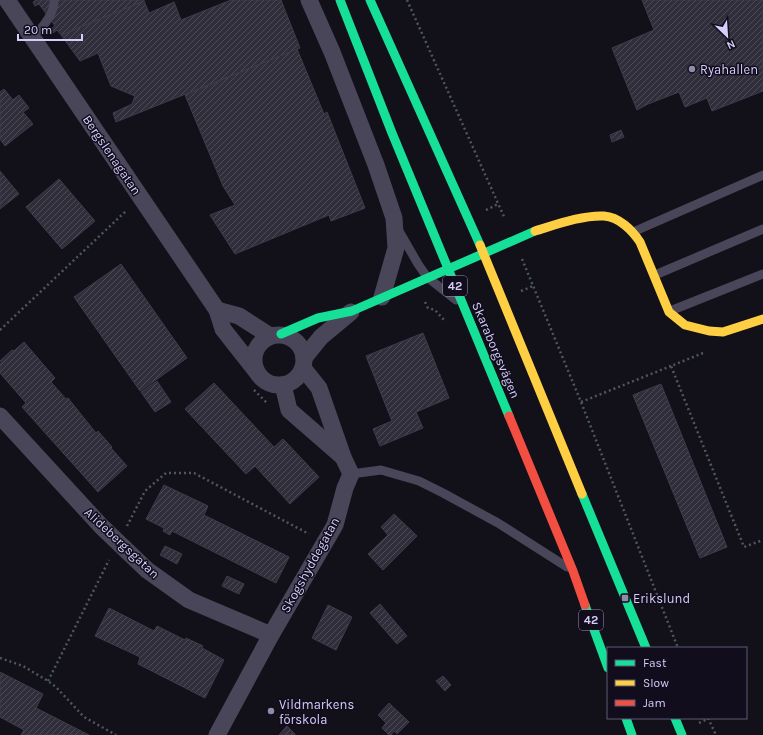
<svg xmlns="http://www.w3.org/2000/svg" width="763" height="735" viewBox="0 0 763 735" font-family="Karla,sans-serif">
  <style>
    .building { fill: url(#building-hatch); stroke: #3f3b4b }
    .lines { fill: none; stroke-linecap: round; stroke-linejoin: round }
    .path { stroke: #4c5763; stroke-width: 2.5; stroke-dasharray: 2 3; stroke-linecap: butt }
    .lane { stroke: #484658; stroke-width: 9 }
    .street { stroke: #484658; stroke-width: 17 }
    .fast { stroke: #16e098; stroke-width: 9 }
    .slow { stroke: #ffcf43; stroke-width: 9 }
    .jam { stroke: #f24e42; stroke-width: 9 }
    .poi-dot { fill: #918bab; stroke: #110d1c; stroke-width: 1.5 }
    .labels { text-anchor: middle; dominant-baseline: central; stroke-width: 3; stroke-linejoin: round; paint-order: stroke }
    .shield { fill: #110d1c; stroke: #9a93b7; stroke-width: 1 }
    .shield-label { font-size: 12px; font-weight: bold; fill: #d5cdfa }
    .poi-label { font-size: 13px; fill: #d5cdfa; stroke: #110d1c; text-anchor: start }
    .street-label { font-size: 13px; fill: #d5cdfa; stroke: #110d1c }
  </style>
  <defs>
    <pattern id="building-hatch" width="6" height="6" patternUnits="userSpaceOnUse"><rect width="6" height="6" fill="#312e3b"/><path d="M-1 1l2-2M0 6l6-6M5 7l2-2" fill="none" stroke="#4e4b58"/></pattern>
  </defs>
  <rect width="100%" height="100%" fill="#121018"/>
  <g class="building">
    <path d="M36,0H144V1L61,35L57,30L53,33L51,29L55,26L39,4L35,6L33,2Z"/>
    <path d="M231,0H281L300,48L116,122L113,113L132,104L135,96L111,86L98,53L80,61L61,35L144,1L149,13L174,2L181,20Z"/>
    <path d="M642,0H763V91L712,111L707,98L685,107L679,92L648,104L637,110L612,48L654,30Z"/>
    <path d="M297,49L324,114L327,112L365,208L331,221L329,215L235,254L210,215L235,205L223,186L185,95Z"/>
    <path d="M4,89L13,100L19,95L29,108L23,112L33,124L5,146L0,139V92Z"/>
    <path d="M621,130L624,137L612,142L610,135Z"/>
    <path d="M0,171L19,194L0,209Z"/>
    <path d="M59,179L95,221L62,249L26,207Z"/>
    <path d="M121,264L187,358L140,391L74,297Z"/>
    <path d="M423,333L449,398L416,412L423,428L380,446L373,429L392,421L366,356Z"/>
    <path d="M24,342L55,378L51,382L66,399L68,398L96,433L98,431L112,447L111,448L127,466L98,492L22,407L26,403L0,373V364L2,362L0,361L12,350L14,351Z"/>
    <path d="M157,381L171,402L155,412L141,392Z"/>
    <path d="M214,383L274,447L283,439L319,477L290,504L255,466L246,474L185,409Z"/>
    <path d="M661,384L727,547L700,558L633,395Z"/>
    <path d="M164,485L208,506L204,515L289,557L276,583L172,531L170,535L163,531L164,528L146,519Z"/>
    <path d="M394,514L417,536L383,570L368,554L388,535L381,527Z"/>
    <path d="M165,546L182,554L177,564L160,555Z"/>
    <path d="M227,576L244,584L239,594L222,586Z"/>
    <path d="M380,604L407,636L397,644L370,613Z"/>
    <path d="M328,605L352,617L336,650L312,638Z"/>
    <path d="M109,608L154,631L157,626L185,640L186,638L203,646L202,648L224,660L205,698L138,664L140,657L95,636Z"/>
    <path d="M0,672L43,694L36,708L89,735H21L24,730L0,717Z"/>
    <path d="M443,676L451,685L445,691L436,681Z"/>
    <path d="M389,703L409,722L397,734L394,731L391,735H389L382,728L386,723L378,715Z"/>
    <path d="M287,726L295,734V735H279Z"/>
  </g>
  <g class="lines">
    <g class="path">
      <path d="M407,0L505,219"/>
      <path d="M486,210L498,204"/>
      <path d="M522,259L581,402L678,648"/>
      <path d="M521,291L533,286"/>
      <path d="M425,302L428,308L435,310L444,320"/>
      <path d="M0,330L126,211"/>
      <path d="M703,353L671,366L744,547L763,540"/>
      <path d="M254,390L267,403"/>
      <path d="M581,402L671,366"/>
      <path d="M127,526L145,491L166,473H194L309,534"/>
      <path d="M0,658L23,666L48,681L56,687L84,717L116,735"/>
      <path d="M48,681L109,560"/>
      <path d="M708,718L716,735"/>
      <path d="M699,723L708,719"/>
    </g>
    <g class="lane">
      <path d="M33,39C41,28 55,14 54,0"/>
      <path d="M399,231L418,264L427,277L456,300"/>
      <path d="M633,232L763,175"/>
      <path d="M655,275L763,229"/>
      <path d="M670,311L763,274"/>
      <path d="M351,474L381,470L419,481L443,493L498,523L567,567"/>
    </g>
    <g class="street">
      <path d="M7,0L217,310L223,329L256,371"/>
      <path d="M309,0L332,52L376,165L394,218L396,248L382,297"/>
      <path d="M217,310L239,316L270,336"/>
      <circle cx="279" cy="360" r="25"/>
      <path d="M304,358L321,337L351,312"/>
      <path d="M303,368L319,388L343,457"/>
      <path d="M0,416L101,526L147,570L189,600L271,635"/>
      <path d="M217,735L271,635L335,525L345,488L351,474L343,457L289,410L283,385"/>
    </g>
    <g class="fast">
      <path d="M340,0L392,133L509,416"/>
      <path d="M370,0L480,245"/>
      <path d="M281,334L318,318L352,311L535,231"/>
      <path d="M582,494L646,648"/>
      <path d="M585,605L608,668"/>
      <path d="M626,718L632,735"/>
      <path d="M675,718L682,735"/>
    </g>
    <g class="slow">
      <path d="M535,231C555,225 582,215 604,216C619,217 632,230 640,242L669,312L685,325L709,331L723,332L763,319"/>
      <path d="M480,245L582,494"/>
    </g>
    <path class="jam" d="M509,416L573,571L585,605"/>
  </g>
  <g class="poi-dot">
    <circle cx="692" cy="69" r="4"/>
    <rect x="621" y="594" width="8" height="8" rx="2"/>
    <circle cx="271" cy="711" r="4"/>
  </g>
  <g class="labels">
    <g class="shield">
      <rect x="443" y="276" width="24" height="20" rx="3"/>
      <rect x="579" y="610" width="24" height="20" rx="3"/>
    </g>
    <g class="shield-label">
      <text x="455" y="286">42</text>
      <text x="591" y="620">42</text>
    </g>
    <g class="poi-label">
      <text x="700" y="69">Ryahallen</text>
      <text x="633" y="598">Erikslund</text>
      <text x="279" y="704">Vildmarkens<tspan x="279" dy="15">förskola</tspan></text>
    </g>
    <g class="street-label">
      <text transform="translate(112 155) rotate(56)">Bergslenagatan</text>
      <text transform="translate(496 350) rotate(67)">Skaraborgsvägen</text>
      <text transform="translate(122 543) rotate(43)">Alidebergsgatan</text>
      <text transform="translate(310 565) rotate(-61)">Skogshyddegatan</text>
    </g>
  </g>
  <rect x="607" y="647" width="140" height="72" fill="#110d1c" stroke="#5f5a75"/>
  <rect x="615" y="660" width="20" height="6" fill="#16e098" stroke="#5f5a75"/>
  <text x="643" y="667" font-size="12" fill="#d5cdfa">Fast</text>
  <rect x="615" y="680" width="20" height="6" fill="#ffcf43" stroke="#5f5a75"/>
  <text x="643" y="687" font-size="12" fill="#d5cdfa">Slow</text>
  <rect x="615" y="700" width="20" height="6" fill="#f24e42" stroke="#5f5a75"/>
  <text x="643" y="707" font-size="12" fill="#d5cdfa">Jam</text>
  <g transform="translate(727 36) rotate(155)" stroke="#110d1c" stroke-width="3" paint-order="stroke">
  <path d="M0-3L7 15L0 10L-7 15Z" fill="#d5cdfa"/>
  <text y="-6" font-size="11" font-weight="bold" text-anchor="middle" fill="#d5cdfa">N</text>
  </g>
  <path d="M18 34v6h64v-6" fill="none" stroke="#d5cdfa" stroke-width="2"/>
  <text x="24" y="34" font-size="12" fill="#d5cdfa" stroke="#110d1c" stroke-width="3" paint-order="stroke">20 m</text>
</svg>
